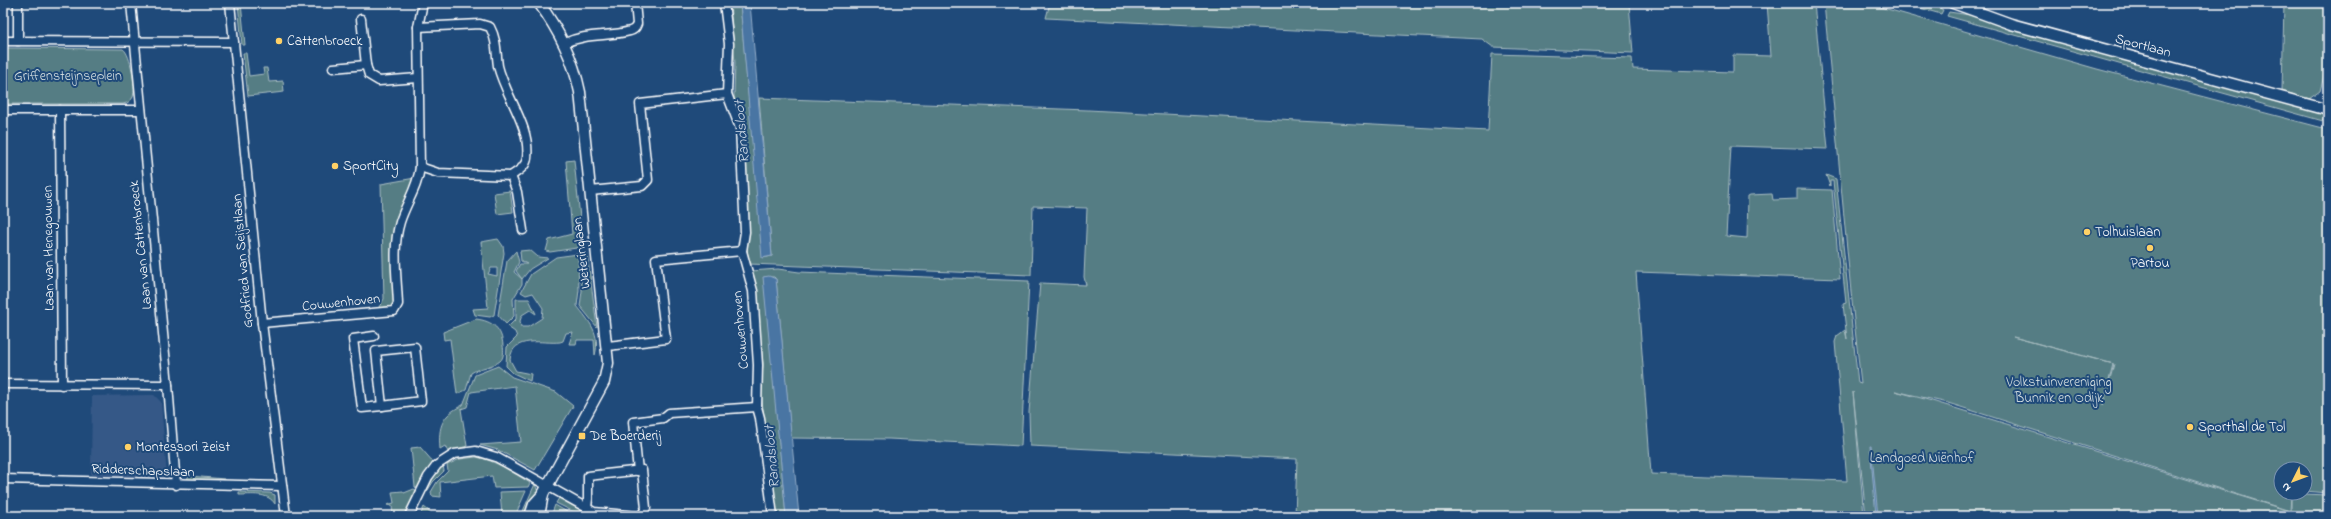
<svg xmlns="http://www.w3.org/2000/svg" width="2331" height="519" viewBox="0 0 2331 519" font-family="'Indie Flower',sans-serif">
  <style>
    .built { fill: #365887 }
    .green { fill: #547d84; stroke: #aabec2; fill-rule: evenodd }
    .water { fill: #4974a3; stroke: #92acc8 }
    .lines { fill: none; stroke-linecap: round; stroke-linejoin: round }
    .minor-casing { stroke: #fff; stroke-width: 11 }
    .tertiary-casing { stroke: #fff; stroke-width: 13 }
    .minor { stroke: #1f4a7a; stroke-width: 8 }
    .tertiary { stroke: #1f4a7a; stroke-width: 10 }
    .poi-dot { fill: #ffd166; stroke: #1f4a7a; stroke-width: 1.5 }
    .labels { text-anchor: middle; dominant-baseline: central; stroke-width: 4; stroke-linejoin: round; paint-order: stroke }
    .poi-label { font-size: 14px; fill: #fff; stroke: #1f4a7a; text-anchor: start }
    .street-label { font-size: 14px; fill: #fff; stroke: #1f4a7a }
    .park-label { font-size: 14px; fill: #d4dee0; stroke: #1f4a7a }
    .water-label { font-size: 15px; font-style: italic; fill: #d2dce8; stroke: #1f4a7a }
  </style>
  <rect width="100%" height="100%" fill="#1f4a7a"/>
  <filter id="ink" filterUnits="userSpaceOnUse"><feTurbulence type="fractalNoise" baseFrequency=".025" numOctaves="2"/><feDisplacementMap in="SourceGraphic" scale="8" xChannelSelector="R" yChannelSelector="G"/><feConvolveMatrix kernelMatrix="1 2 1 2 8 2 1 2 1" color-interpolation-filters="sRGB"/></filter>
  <g filter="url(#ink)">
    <path class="built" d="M149,395H154L161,402L167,478L91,475L92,396Z"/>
    <g class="green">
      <path d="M238,3H241L245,45H242Z"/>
      <path d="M730,3H740L763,258L772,256L759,98L1088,110L1488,131L1492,54L1632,58L1633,69L1733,72V55L1771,56L1767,3H1814L1828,149L1731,146L1726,236L1747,238L1748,196L1750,195L1772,194L1773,200L1797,199V189L1832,190L1840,279L1636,272L1651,474L1847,481L1835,342L1837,336L1845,330L1847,339L1843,304L1846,303L1833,181H1830V186L1826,175L1836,179L1858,383L1861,384L1851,292L1824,3H1866L2097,69L2323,128L2328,136V493L2305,491V469H2281V493L2328,495V516H2311L2291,512V495L2290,511L1948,403L1895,391L1932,401L2305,516H1866L1853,392L1864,516H1295L1297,459L1030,446L1029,412L1040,283L1086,285L1084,277L1087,208L1033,206L1031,275L749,264L747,250L748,203L746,167L734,96L735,63ZM2013,337L2114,364L2103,405L2113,364Z"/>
      <path d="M1050,3H1629L1633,53L1493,47L1482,39L1046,18Z"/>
      <path d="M1902,3H1932L1943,10L1941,14Z"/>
      <path d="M2284,3H2328V60L2320,91L2309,99L2282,91Z"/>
      <path d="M1949,12L1970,15L2328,114V118L2323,121L1947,16Z"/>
      <path d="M3,48L123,49C131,54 136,88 133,97C131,101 128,103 123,104H3Z"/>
      <path d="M243,53H246L249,76L264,74L263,68H267L269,82L283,81L284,92L248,96Z"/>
      <path d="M574,160L583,247L550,252L546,251L549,240L572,234L566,161Z"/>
      <path d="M415,178L401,210L394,306L390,309L377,310L384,299L381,184Z"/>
      <path d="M510,191L513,212L497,214L494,193Z"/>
      <path d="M498,239L503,246L504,253L494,315L490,317L475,315L473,309L488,308L481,242ZM491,268H497V276L488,274Z"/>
      <path d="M530,250L538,257L548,258L530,269L522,279V284L513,299L514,316L506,324L498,315L507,261L516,251L519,262L514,272L522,279L516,271L520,264H527L521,261L520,251Z"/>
      <path d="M587,253L597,327L580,306L582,291L580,254Z"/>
      <path d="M578,254L579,290L577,306C589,321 601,334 595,355L594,340H577L576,344H569L573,332L566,333L563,341L560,342C543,344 512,334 510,360L516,371L531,374L530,381L513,373L506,366L507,347L517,337L515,332L508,327L516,319V299H529L536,314L530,310L522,315L520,321L521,327H528L542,318L543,308L533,293L526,295L521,292L531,274L556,257Z"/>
      <path d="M778,269L799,272L1029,281L1021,446L889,439L791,438L776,279L774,277H764L786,516H777L761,394L763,363L751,271Z"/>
      <path d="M476,319C493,321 502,329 503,346C504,350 504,358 500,361C493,367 480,367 471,373L466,390L457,394L450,339L444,340L443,332Z"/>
      <path d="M498,366L512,377L556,392L573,406L535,470L498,450L480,445L521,442L515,386L471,392L467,407L461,409L467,446L448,452L445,446L440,449C438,426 442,415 463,405L475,375Z"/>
      <path d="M420,447L434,463L424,476L418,489L415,487L411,448Z"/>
      <path d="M476,457C495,460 514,473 530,483L528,487L494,488L492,476L440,482L441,497L432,496L431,492L437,482L448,471L447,465L460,459Z"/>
      <path d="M443,465L444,471L433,482L428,490H425L431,479Z"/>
      <path d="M189,476L225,479V481L186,480Z"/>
      <path d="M535,484L538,492L528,513L523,511Z"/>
      <path d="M414,489L417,491L405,516H393L392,506L387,505L394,503L392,492L403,491L404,493Z"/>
      <path d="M526,491L515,516H502L500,492Z"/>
      <path d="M239,492L270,493L275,495V504C268,492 251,495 239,495Z"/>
      <path d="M559,498L579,509L582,516L556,503Z"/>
      <path d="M555,505L574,516H551Z"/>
      <path d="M424,507L429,511L430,516H420Z"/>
    </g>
    <g class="water">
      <path d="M740,3H750L772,256L762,258Z"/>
      <path d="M769,276L776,279L799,516H786L763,277Z"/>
      <path d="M1870,446H1871L1878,516H1876Z"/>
    </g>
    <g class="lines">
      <defs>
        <g id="minor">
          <path d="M18,3V41"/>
          <path d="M131,3L168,385L176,485"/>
          <path d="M230,3L262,323L286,516"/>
          <path d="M724,3L729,44L727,94L740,128L745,232L742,251L753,291L758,365L757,407L760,418L773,516"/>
          <path d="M361,19L366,65L369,75L379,81L418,78"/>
          <path d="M418,27L480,24L490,27C497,40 496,52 498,66C505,96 531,126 527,158C526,167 518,171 511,176L438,173L420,167"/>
          <path d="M3,41L234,42"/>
          <path d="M565,43C586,33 609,37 630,31C634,30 636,27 637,24L635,3"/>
          <path d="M333,68L366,65"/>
          <path d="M3,110H141"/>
          <path d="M60,110L62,385"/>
          <path d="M511,176L517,192L523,230"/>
          <path d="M590,191L642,186L648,180L640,104L727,94"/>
          <path d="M262,323L394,311L398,304C397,277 392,248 400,222C406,203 418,187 420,167L418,27L423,3"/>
          <path d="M374,336L353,339L362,408L382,406"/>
          <path d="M608,346L666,339L656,259L742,251"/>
          <path d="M415,347L421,401L382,406L376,351Z"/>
          <path d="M3,384L168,385"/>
          <path d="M638,471L633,422L663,418L669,413L757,407"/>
          <path d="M3,479L282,486"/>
          <path d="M409,516L428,477L437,465L454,454L476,451L496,457L594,512L638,516"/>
          <path d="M586,516L588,499V476L642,470L646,508L641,516"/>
        </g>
        <g id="tertiary">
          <path d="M1953,3L2011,24L2328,110"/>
          <path d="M530,516L534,504L543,494L604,382L608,363L580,92C573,58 559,31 539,3"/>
          <path d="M539,516L543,494"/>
        </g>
      </defs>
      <use href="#minor" class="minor-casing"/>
      <use href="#tertiary" class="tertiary-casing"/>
      <use href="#minor" class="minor"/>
      <use href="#tertiary" class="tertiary"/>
    </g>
  </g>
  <g class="poi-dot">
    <circle cx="279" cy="41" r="4"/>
    <circle cx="335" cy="166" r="4"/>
    <circle cx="2087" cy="232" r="4"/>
    <circle cx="2150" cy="248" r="4"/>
    <circle cx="2190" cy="427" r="4"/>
    <rect x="578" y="432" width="8" height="8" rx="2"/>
    <circle cx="128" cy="447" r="4"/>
  </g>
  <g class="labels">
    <g class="poi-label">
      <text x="287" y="41">Cattenbroeck</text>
      <text x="343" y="166">SportCity</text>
      <text x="2095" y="232">Tolhuislaan</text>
      <text x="2150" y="263" text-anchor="middle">Partou</text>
      <text x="2198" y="427">Sporthal de Tol</text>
      <text x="590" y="436">De Boerderij</text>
      <text x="136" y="447">Montessori Zeist</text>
    </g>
    <g class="street-label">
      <text transform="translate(2143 46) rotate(15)">Sportlaan</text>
      <text transform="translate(141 245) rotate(-96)">Laan van Cattenbroeck</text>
      <text transform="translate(49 248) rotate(-91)">Laan van Henegouwen</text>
      <text transform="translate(582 253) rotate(-97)">Weteringlaan</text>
      <text transform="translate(243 261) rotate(-95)">Godfried van Seijstlaan</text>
      <text transform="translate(341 303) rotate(-6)">Couwenhoven</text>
      <text transform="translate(741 330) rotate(-95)">Couwenhoven</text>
      <text transform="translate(143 471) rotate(2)">Ridderschapslaan</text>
    </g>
    <g class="park-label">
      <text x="68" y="76">Griffensteijnseplein</text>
      <text x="2059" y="382">Volkstuinvereniging<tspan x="2059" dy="16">Bunnik en Odijk</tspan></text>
      <text x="1922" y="458">Landgoed Niënhof</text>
    </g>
    <g class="water-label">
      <text transform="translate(742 132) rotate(-95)">Randsloot</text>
      <text transform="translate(772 457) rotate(-95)">Randsloot</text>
    </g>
  </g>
  <rect width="2331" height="519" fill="none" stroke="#1f4a7a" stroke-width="16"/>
  <rect x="8" y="8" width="2315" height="503" fill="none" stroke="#fff" stroke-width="1.5" filter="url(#ink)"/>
  <g transform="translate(2293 481) rotate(228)"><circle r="19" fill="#1f4a7a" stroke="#7992af"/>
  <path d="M0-3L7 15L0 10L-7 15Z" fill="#ffd166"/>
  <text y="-6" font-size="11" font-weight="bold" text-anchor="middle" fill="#ffffff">N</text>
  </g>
</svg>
